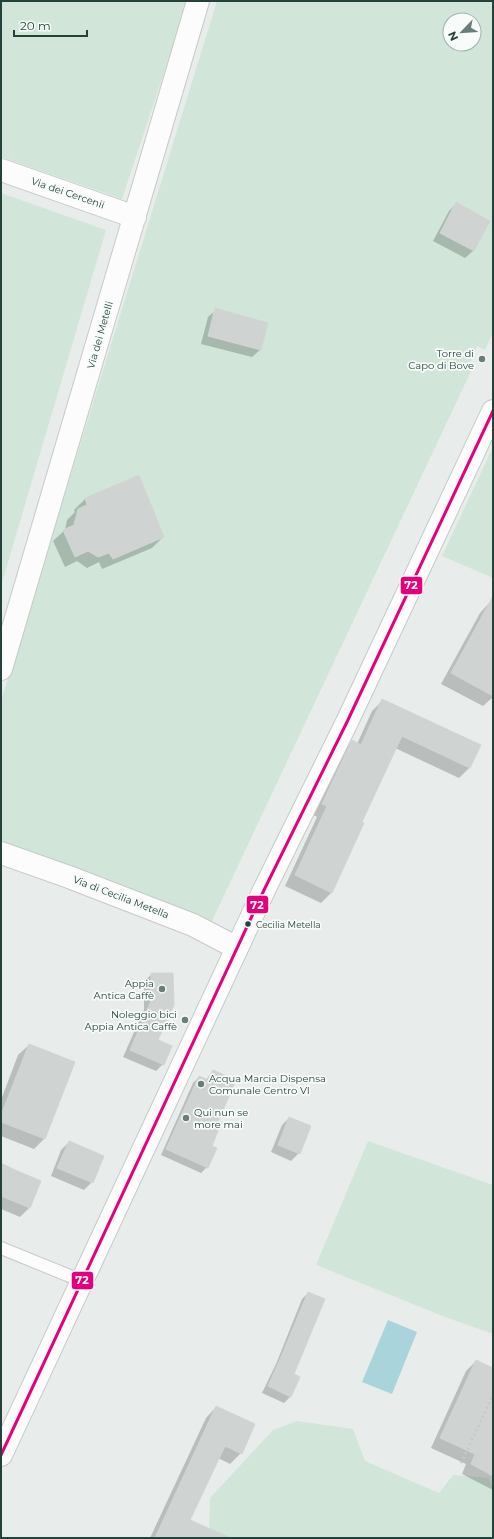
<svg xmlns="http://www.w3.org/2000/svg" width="494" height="1539" viewBox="0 0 494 1539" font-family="Montserrat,sans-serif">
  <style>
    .green { fill: #d1e6d8; fill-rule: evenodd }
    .water { fill: #a9d4db }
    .shadow { fill: #0003 }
    .building { fill: #cfd4d2; stroke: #d1d6d4 }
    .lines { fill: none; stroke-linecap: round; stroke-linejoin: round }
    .service-casing { stroke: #c5cac8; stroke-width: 14 }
    .minor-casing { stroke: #c5cac8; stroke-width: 24 }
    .path { stroke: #c3ccca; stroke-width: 2.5; stroke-dasharray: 2 3; stroke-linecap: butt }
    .service { stroke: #fcfcfc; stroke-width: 12 }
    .minor { stroke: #fcfcfc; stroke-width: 22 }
    .bus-1-casing { stroke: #f7fbf9; stroke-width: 6 }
    .bus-1 { stroke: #e5007d; stroke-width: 3 }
    .poi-dot { fill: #697e78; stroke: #f7fbf9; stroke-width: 1.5 }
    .bus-dot { fill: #24423a; stroke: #f7fbf9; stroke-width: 1.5 }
    .labels { text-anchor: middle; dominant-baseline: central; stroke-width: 3.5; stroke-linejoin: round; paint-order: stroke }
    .bus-label { font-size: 9px; fill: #24423a; stroke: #f7fbf9; text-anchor: start }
    .street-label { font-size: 10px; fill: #24423a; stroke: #f7fbf9 }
    .poi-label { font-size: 10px; fill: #24423a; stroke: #f7fbf9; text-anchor: end }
    .line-badge { stroke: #f7fbf9; stroke-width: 1.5 }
    .badge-label { font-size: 11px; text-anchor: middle; font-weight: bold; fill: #fff }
  </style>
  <rect width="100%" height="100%" fill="#e8edeb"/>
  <g class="green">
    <path d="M1,1H188L122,199L1,157Z"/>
    <path d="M217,1H493V332L485,350L477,346L469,365L473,367L211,923L1,845V701ZM450,20H474V44H450Z"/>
    <path d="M1,193L106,230L1,586Z"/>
    <path d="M493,447V578L442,556Z"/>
    <path d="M368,1141L493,1185V1334L445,1317L316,1265Z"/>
    <path d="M297,1421L353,1429L365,1461L439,1493L453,1475L489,1478L493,1490V1538H209L210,1498L273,1430Z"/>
  </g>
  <path class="water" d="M388,1320L417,1332L392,1394L362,1382Z"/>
  <g class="shadow">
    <path d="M457,203L489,221L473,251L465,258L433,241L449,211Z"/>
    <path d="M216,310L267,323L260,350L252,357L201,344L208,317Z"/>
    <path d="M139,476L163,537L152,548L102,569L99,562L87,568L77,561L65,567L53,541L65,530L67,520L75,512L74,510L85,499Z"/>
    <path d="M490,602L493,604V697L483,706L441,684L480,613Z"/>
    <path d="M383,700L470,767L459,778L395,748L360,823L332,892L321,903L285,886L317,817L312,814L341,752L352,742L357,744L372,711Z"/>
    <path d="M152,974L157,1040L163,1064L156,1071L123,1057L144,1010V981Z"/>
    <path d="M29,1045L45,1138L34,1149L1,1136V1100L18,1055Z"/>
    <path d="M213,1071L215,1125L207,1167L201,1173L161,1155L193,1083L199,1077L206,1080Z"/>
    <path d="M289,1118L299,1153L291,1161L271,1152L282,1125Z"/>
    <path d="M69,1142L92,1182L84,1190L51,1176L61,1150Z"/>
    <path d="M1,1163L40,1182L29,1208L20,1217L1,1209Z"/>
    <path d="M308,1293L293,1375L299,1378L290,1397L284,1403L262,1393L276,1364L302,1299Z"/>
    <path d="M476,1361L493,1369V1490L462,1474L466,1464L431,1448L466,1371Z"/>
    <path d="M216,1407L241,1453L230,1464L218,1458L189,1520L194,1538H150L206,1418Z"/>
  </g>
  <g class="building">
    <path d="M456,202L490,221L474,251L440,233Z"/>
    <path d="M215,308L268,323L261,350L208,336Z"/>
    <path d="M139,475L164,537L113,559L109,553L98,557L88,551L75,557L63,530L74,525L78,509L87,505L85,498Z"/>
    <path d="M493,596V696L451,673Z"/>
    <path d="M382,699L481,745L470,768L402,736L362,822L364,823L332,893L295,875L327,806L322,804L352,740L361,745Z"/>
    <path d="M151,973H173L174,1005L158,1040L172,1046L164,1065L130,1050L151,1001Z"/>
    <path d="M29,1044L75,1062L45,1139L1,1122V1115Z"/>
    <path d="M213,1070L236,1080L217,1124L220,1126L212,1146L217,1148L208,1168L166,1149L199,1076L208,1080Z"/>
    <path d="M289,1117L311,1126L300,1154L278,1145Z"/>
    <path d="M69,1141L104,1156L93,1183L57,1168Z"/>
    <path d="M1,1164L41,1181L30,1208L1,1196Z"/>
    <path d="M308,1292L325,1299L294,1374L300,1377L291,1397L268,1386L281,1357Z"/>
    <path d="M476,1360L493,1368V1476L471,1464L475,1454L440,1438Z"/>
    <path d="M216,1406L255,1424L242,1454L225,1446L190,1520L231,1538H155Z"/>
  </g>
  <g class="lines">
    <defs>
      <path id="service" d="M1,1248L82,1281"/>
      <g id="minor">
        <path d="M1,170L135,217"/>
        <path d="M1,669L198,1"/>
        <path d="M1,853L69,877L193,925L237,948"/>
        <path d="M1,1455L265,888L347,722L493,411"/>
      </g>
    </defs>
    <use href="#service" class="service-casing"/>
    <use href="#minor" class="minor-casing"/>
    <path class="path" d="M461,1463L493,1395"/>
    <use href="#service" class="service"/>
    <use href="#minor" class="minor"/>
    <defs>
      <path id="bus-1" d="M1,1455L265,888L347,722L493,411"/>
    </defs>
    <use href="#bus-1" class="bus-1-casing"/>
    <use href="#bus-1" class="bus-1"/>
  </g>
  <g class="poi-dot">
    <circle cx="482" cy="359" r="4"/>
    <circle cx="162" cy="989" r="4"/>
    <circle cx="185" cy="1020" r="4"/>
    <circle cx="201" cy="1084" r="4"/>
    <circle cx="186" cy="1118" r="4"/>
  </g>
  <circle class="bus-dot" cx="248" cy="924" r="3.5"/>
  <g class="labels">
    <g class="bus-label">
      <text x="256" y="924">Cecilia Metella</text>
    </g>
    <g class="street-label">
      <text transform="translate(68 193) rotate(19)">Via dei Cercenii</text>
      <text transform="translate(100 335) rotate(-74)">Via dei Metelli</text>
      <text transform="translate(121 897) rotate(21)">Via di Cecilia Metella</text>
    </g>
    <g class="poi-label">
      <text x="474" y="353">Torre di<tspan x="474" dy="12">Capo di Bove</tspan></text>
      <text x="154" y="983">Appia<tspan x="154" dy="12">Antica Caffè</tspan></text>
      <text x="177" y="1014">Noleggio bici<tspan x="177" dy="12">Appia Antica Caffè</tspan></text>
      <text x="209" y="1078" text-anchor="start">Acqua Marcia Dispensa<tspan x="209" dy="12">Comunale Centro VI</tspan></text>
      <text x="194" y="1112" text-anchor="start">Qui nun se<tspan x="194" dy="12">more mai</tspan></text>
    </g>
  </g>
  <g class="line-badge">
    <rect x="400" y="576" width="23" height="19" rx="4" fill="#e5007d"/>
    <rect x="246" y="895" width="23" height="19" rx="4" fill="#e5007d"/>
    <rect x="71" y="1271" width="23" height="19" rx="4" fill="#e5007d"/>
  </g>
  <g class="badge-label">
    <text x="411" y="589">72</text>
    <text x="257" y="909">72</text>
    <text x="82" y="1284">72</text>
  </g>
  <rect width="494" height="1539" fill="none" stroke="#24423a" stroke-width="4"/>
  <g transform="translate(462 32) rotate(245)"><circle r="19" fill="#f7fbf9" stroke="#a3b1ad"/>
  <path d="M0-3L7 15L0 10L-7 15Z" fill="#697e78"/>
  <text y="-6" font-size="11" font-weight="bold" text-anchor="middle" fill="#24423a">N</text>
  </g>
  <path d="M14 30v6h73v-6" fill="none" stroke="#24423a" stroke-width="2"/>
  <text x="20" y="30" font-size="12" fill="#24423a" stroke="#f7fbf9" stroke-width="3" paint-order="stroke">20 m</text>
</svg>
